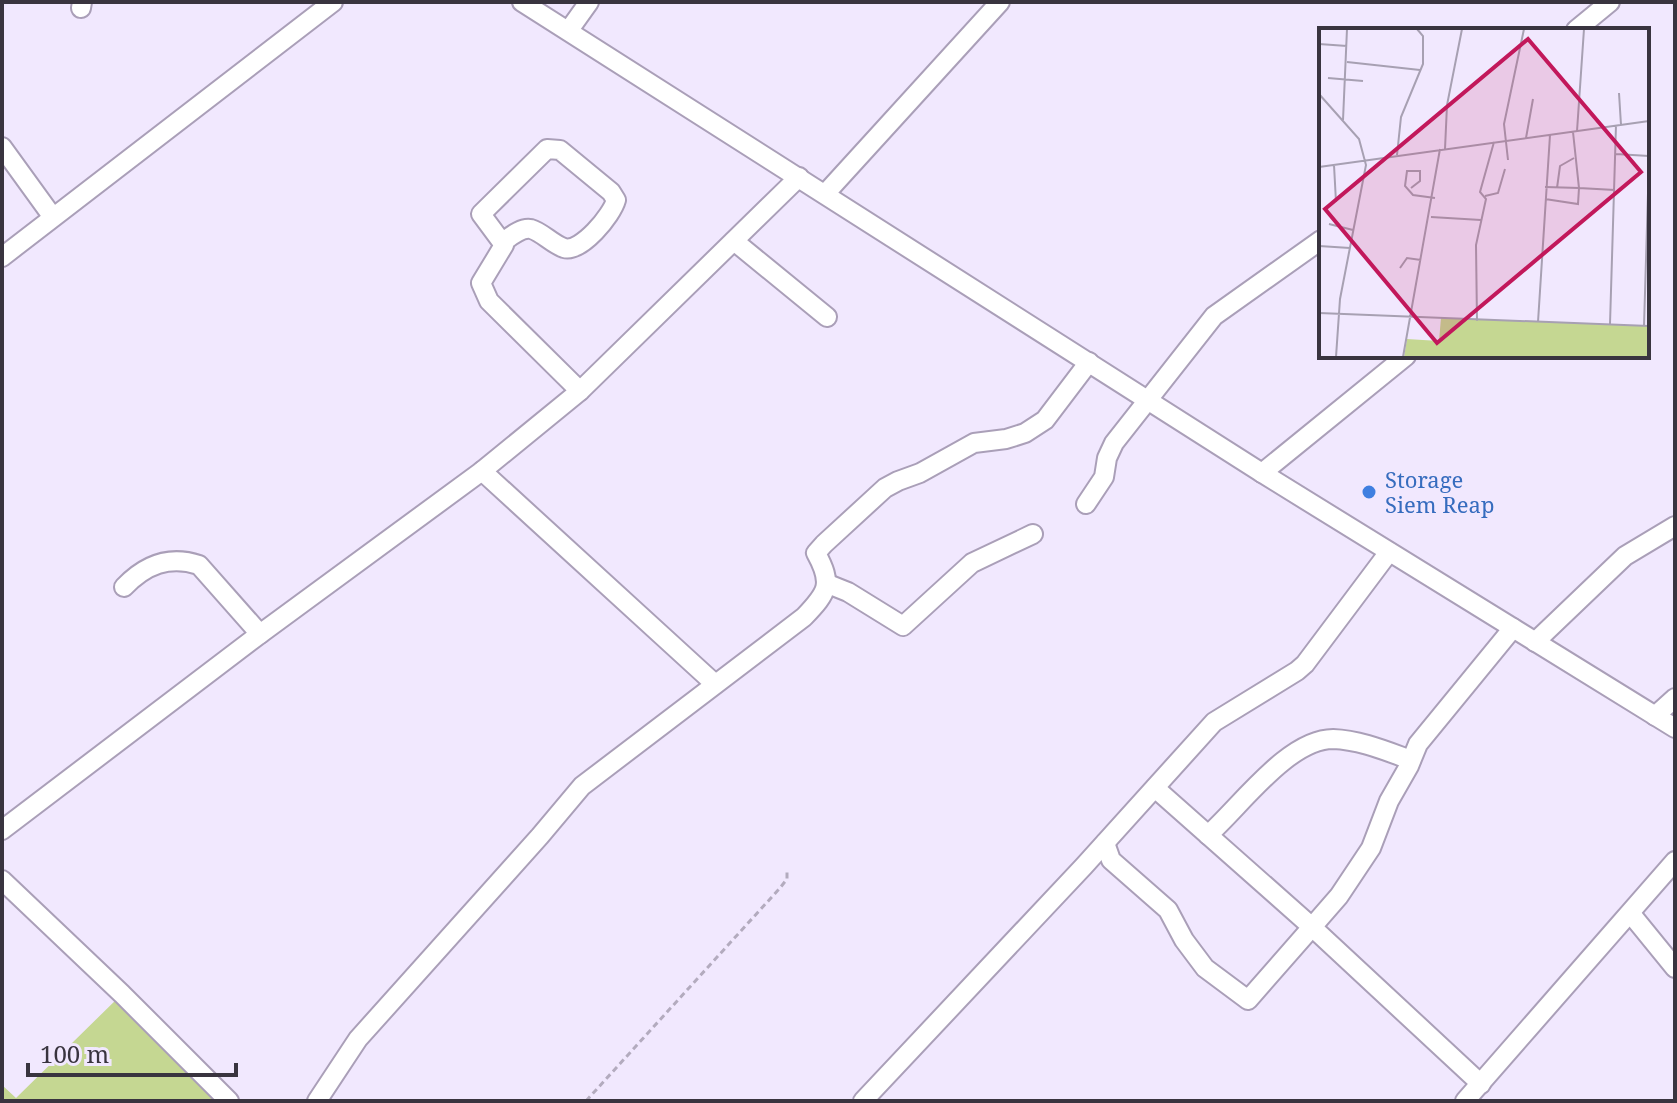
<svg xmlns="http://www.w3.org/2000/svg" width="1677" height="1103" viewBox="0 0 1677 1103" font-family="'Noto Serif',serif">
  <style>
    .green { fill: #c5d792 }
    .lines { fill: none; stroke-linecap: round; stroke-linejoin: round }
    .minor-casing { stroke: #aa9fb8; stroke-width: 22 }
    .path { stroke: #b3abbe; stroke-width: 3; stroke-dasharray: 6 4; stroke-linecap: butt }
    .minor { stroke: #fff; stroke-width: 18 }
    .shop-dot { fill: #3f7fe0; stroke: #f1e8fe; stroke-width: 3 }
    .labels { text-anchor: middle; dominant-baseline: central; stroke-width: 7; stroke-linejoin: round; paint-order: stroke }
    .shop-label { font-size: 22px; fill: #366cbe; stroke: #f1e8fe; text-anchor: start }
    .inset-road { fill: none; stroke: #a7a0b2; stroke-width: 2 }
    .view { fill: #c2185b; fill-opacity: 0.15; stroke: #c2185b; stroke-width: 4 }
    .inset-edge { fill: none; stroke: #39343f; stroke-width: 4 }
  </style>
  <rect width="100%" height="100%" fill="#f1e8fe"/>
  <path class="green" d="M122,994L229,1101H2V1085L16,1098Z"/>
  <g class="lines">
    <defs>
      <g id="minor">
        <path d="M522,2L1262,473L1675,728"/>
        <path d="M81,8L82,2"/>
        <path d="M569,30L589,2"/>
        <path d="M1576,30L1610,2"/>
        <path d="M2,147L52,216"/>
        <path d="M825,194L1000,2"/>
        <path d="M734,241L827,317"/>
        <path d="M503,242C510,237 521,227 531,229C542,232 552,244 564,248C581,253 612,215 616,200L611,192L560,150L547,149L481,214L504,245L481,283L489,301L580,391"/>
        <path d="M2,257L333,2"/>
        <path d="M482,471L715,684"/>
        <path d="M1262,473L1406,356"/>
        <path d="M1086,504L1104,477L1107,458L1114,443L1214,316L1321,240"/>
        <path d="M828,584L848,592L903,626L972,563L1033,534"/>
        <path d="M124,587C145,565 169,555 199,565L260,634"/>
        <path d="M1535,642L1625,556L1675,526"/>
        <path d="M1655,716L1675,698"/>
        <path d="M2,830L260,634L482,471L580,391L799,177"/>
        <path d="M1208,835C1240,807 1288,739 1333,739C1360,740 1386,751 1411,760"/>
        <path d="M1105,843L1111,860L1168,910L1184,940L1205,968L1248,1000L1312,927L1155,788"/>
        <path d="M2,880L122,994L229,1101"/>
        <path d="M1631,914L1675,968"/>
        <path d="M1481,1084L1312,927L1339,896L1371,848L1389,801L1409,766L1418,744L1513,628"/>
        <path d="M317,1101L358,1039L540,836L582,786L804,617C828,592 833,584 816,553L824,544L885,488L898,481L920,473L974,443L1006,439L1025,433L1045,420L1089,362"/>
        <path d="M863,1101L1084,866L1214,722L1297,671L1305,664L1389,552"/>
        <path d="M1465,1101L1675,861"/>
      </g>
    </defs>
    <use href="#minor" class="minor-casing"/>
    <path class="path" d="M586,1101L780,888L787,879V871"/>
    <use href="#minor" class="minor"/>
  </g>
  <circle class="shop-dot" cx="1369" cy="492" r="8"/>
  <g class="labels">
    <g class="shop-label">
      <text x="1385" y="479">Storage<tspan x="1385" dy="25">Siem Reap</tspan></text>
    </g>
  </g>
  <g transform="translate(1319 28)">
    <rect width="330" height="330" fill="#f1e8fe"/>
    <path d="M122,290L330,298V329H85L88,311L120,313Z" fill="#c5d792"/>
    <path class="inset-road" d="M0,16L28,18M28,34L101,42M9,50L44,53M300,65L302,97M0,66L40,111L47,137L21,271L17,329M24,92L28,1M258,103L265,1M254,104L260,160L296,162M207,110L214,71M126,121L128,77L143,1M297,126L330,128M78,127L82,89L104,36V8L98,1M189,132L185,96L205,1M15,137L17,174M0,139L330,93M92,160L101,153V143H88L86,158L94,167L116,170M238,160L241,138L255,130M166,168L179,165L186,141M226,171L259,176L260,160L226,159M112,189L162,192M10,196L34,202M0,218L31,220M81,240L88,230L102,232M0,285L330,298M158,293L157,217L167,171L161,164L175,114M219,294L231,107M291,296L297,97M325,298L330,132M84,329L121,121"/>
    <path class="view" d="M209,11L322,144L118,315L6,181Z"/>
    <rect width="330" height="330" class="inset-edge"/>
  </g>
  <rect width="1677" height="1103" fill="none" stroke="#39343f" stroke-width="8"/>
  <path d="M28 1063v12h208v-12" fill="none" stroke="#39343f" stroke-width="4"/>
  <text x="40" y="1063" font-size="24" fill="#39343f" stroke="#f1e8fe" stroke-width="6" paint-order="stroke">100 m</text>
</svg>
